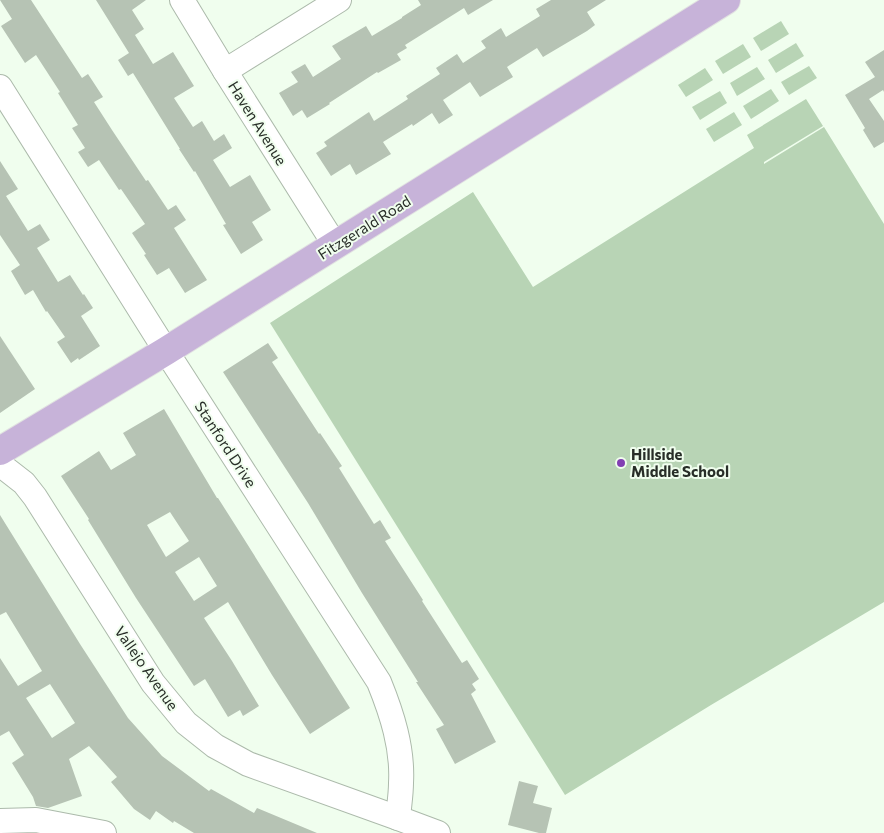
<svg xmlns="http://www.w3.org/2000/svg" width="884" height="833" viewBox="0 0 884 833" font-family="Commissioner,sans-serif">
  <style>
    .green { fill: #b8d4b5 }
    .building { fill: #b6c3b4; fill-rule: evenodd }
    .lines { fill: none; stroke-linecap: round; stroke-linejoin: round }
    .minor-casing { stroke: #acbaab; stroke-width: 26 }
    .major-casing { stroke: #e1e2e1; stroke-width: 30 }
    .minor { stroke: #fff; stroke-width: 24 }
    .major { stroke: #c7b3d9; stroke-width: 28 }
    .poi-dot { fill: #823fb3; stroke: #f0feee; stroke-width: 2 }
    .labels { text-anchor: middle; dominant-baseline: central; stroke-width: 4; stroke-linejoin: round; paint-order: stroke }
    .street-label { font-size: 15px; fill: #282e28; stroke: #f0feee }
    .poi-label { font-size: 15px; font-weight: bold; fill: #282e28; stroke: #f0feee; text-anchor: start }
  </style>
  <rect width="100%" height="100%" fill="#f0feee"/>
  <g class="green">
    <path d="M781,21L789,34L761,51L753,38Z"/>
    <path d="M796,43L804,56L776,73L768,60Z"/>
    <path d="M743,44L751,57L723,74L715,61Z"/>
    <path d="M809,66L817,78L789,95L781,82Z"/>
    <path d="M757,67L765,79L737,96L730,83Z"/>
    <path d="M705,68L713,80L686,97L678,85Z"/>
    <path d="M771,89L779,101L751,119L743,106Z"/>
    <path d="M720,91L727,103L700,120L692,107Z"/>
    <path d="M806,99L823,126L764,162V164L824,127L884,224V602L711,705L565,795L270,323L473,192L533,287L754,148L747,135Z"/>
    <path d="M734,112L742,125L714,142L706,129Z"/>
  </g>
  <g class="building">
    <path d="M0,0H31L82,78L88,74L103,97L94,102L112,130L146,181L148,180L168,210L176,205L186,220L174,228L207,280L185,293L169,268L157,275L144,255L146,254L132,233L145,224L121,189L119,190L99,160L88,167L78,152L85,148L72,128L78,125L58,93L60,92L36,55L25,63L1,26L12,19Z"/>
    <path d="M96,0H146L132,10L144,29L135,35L153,64L173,52L181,65L194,86L174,98L193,127L202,121L214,141L224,134L232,148L213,160L230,187L250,175L271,210L252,222L263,240L241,254L223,225L226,224L195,171L194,172L179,149H180L133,73L128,76L118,60L129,53Z"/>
    <path d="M418,0H493L468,15L464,8L405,45L407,48L397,54L401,60L378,73L377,72L329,103L330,104L307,118L302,110L293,116L279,93L298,82L291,72L305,64L313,77L341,59L332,46L366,26L372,36L402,18V17L421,5Z"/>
    <path d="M551,0H606L587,12L595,25L587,31L543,57L537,48L507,67L513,77L480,97L470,82L443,100L453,115L439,124L432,113L413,126L412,124L383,142L391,154L356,175L350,164L331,176L316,153L327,146L324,142L369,112L374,121L408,99L406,96L440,74L436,68L457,54L463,63L486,48L481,41L501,28L506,37L540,16L536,9Z"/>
    <path d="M884,50V92L883,90L869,99L884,121V142L874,148L863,130L865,128L845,95L875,77L865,62Z"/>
    <path d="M0,161L18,189L6,196L28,231L40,224L50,240L37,248L58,282L70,275L83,295L84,294L93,308L81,316L100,346L79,360L78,358L71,363L57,342L65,337L47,311L46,312L33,290L25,295L11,271L20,265L0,235Z"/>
    <path d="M0,336L35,389L0,413Z"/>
    <path d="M268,343L278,358L272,362L319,434L320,433L342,466L339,468L374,524L380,520L391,538L385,541L423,600L422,601L462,663L467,660L479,679L472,684L476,690L471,694L496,742L455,764L436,729L444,725L416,682H418L362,593L308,503L223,372Z"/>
    <path d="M164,409L217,498H218L239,531L350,708L310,734L272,675L228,602L204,618L232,661L259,706L243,716L240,710L228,717L205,679L194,686L136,598L88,520L89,519L61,476L99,451L111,470L136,455L123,433ZM170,512L189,541L166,557L147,525ZM199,557L217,586L194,601L175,572Z"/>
    <path d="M0,515L80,644L128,718L162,756L209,791L211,789L254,813L257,808L317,833H194L174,821L173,823L156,811L150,820L134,809L111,782L117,777L89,746L69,759L82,796L48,808L36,806L33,797L12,763L24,755L9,731L0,736V658L18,686L42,671L6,612L0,615ZM50,684L75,723L52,738L26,698Z"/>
    <path d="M519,781L538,786L533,803L552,808L546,833H539L508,825Z"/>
  </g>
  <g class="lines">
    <defs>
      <g id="minor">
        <path d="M182,0L225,71L335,245"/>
        <path d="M225,71L339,0"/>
        <path d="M0,87L166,351L379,682C392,714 403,748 401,783C401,794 399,806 398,818"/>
        <path d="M0,463L6,469L24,483L35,497L153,683L186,723L215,746L248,764L398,818L438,833"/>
        <path d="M0,821L36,820L104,833"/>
      </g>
      <path id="major" d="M0,451L166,351L726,0"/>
    </defs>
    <use href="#minor" class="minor-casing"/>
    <use href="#major" class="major-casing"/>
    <use href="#minor" class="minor"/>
    <use href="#major" class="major"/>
  </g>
  <circle class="poi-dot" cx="621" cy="463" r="5"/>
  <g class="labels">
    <g class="street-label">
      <text transform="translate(258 123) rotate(58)">Haven Avenue</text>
      <text transform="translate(364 227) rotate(-32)">Fitzgerald Road</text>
      <text transform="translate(226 444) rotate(57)">Stanford Drive</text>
      <text transform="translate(147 668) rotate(55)">Vallejo Avenue</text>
    </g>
    <g class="poi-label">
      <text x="631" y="454">Hillside<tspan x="631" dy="17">Middle School</tspan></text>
    </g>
  </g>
</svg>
